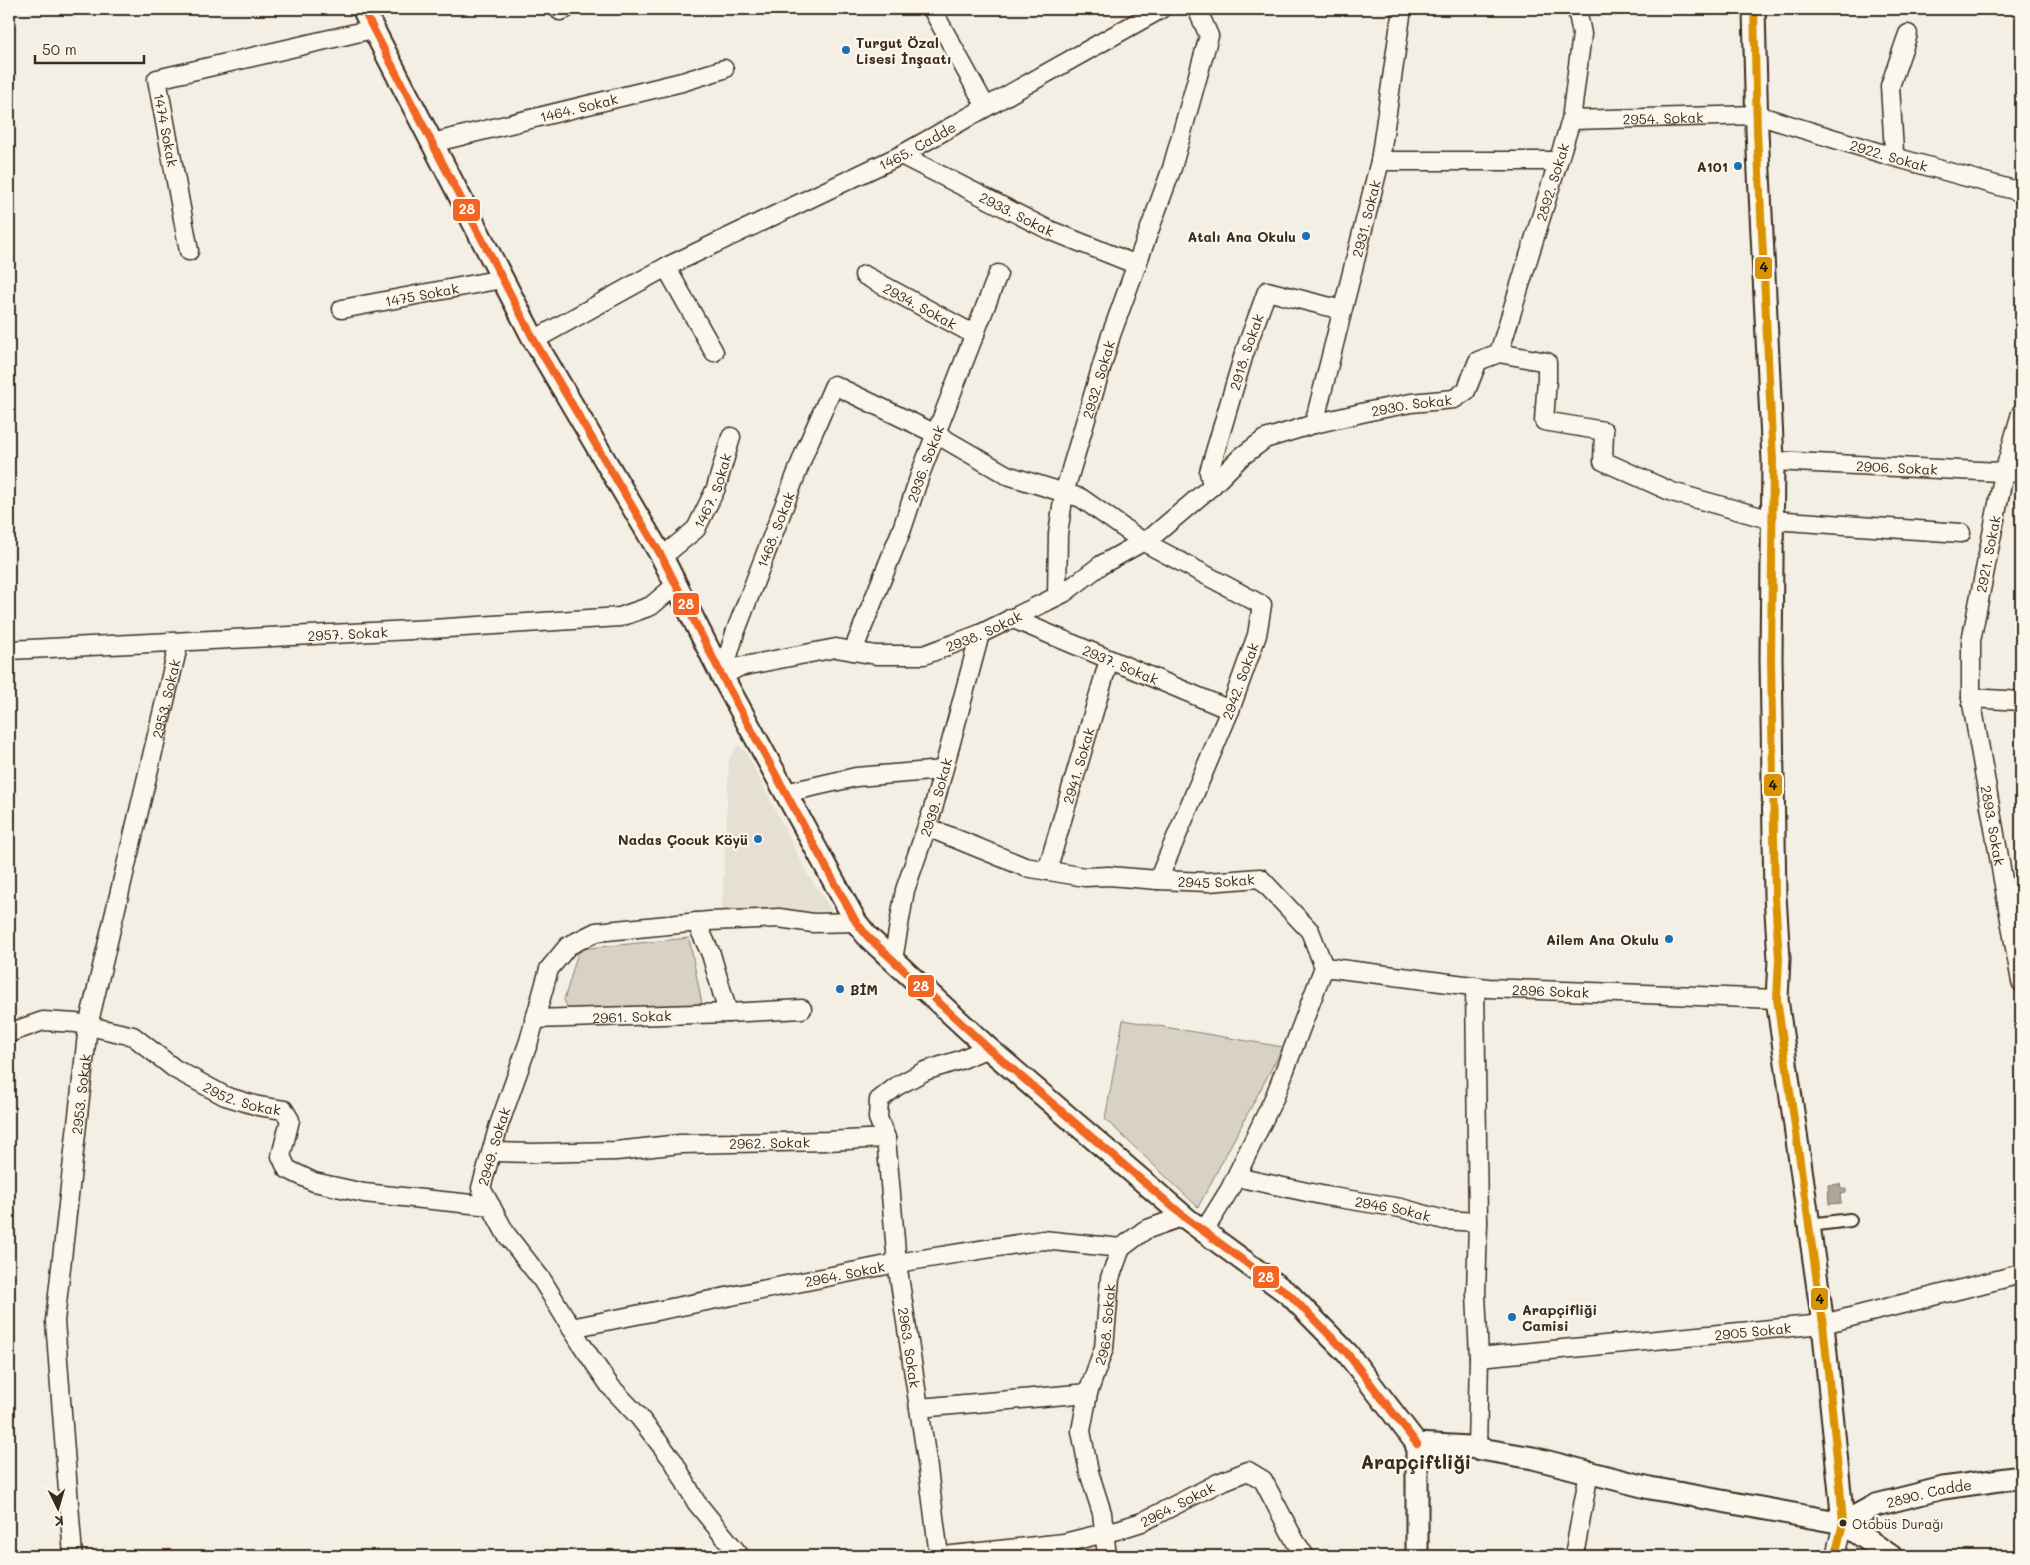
<svg xmlns="http://www.w3.org/2000/svg" width="2030" height="1565" viewBox="0 0 2030 1565" font-family="Mali,sans-serif">
  <style>
    .built { fill: #e5dfd4 }
    .green { fill: #d8d1c6; stroke: #8a7e72 }
    .water { fill: #afa69a; stroke: #817468 }
    .lines { fill: none; stroke-linecap: round; stroke-linejoin: round }
    .pedestrian-casing { stroke: #3b2a1e; stroke-width: 16 }
    .minor-casing { stroke: #3b2a1e; stroke-width: 21 }
    .tertiary-casing { stroke: #3b2a1e; stroke-width: 25 }
    .pedestrian { stroke: #fbf7ec; stroke-width: 12 }
    .minor { stroke: #fbf7ec; stroke-width: 18 }
    .tertiary { stroke: #fbf7ec; stroke-width: 21 }
    .bus-1-casing { stroke: #fbf7ec; stroke-width: 11 }
    .bus-2-casing { stroke: #fbf7ec; stroke-width: 11 }
    .bus-1 { stroke: #f26522; stroke-width: 8 }
    .bus-2 { stroke: #db9304; stroke-width: 8 }
    .poi-dot { fill: #1f6fb2; stroke: #fbf7ec; stroke-width: 2 }
    .bus-dot { fill: #3b2a1e; stroke: #fbf7ec; stroke-width: 2 }
    .labels { text-anchor: middle; dominant-baseline: central; stroke-width: 4.5; stroke-linejoin: round; paint-order: stroke }
    .bus-label { font-size: 13px; fill: #3b2a1e; stroke: #fbf7ec; text-anchor: start }
    .poi-label { font-size: 14px; font-weight: bold; fill: #3b2a1e; stroke: #fbf7ec; text-anchor: end }
    .street-label { font-size: 14px; fill: #3b2a1e; stroke: #fbf7ec }
    .district-label { font-size: 19px; font-weight: bold; fill: #3b2a1e; stroke: #fbf7ec }
    .line-badge { stroke: #fbf7ec; stroke-width: 2 }
    .badge-label { font-size: 14px; text-anchor: middle; font-weight: bold; fill: #fff }
    .pale-badge-label { font-size: 14px; text-anchor: middle; font-weight: bold; fill: #111 }
  </style>
  <rect width="100%" height="100%" fill="#f3efe4"/>
  <filter id="ink" filterUnits="userSpaceOnUse"><feTurbulence type="fractalNoise" baseFrequency=".02" numOctaves="2"/><feDisplacementMap in="SourceGraphic" scale="10" xChannelSelector="R" yChannelSelector="G"/><feConvolveMatrix kernelMatrix="1 2 1 2 8 2 1 2 1" color-interpolation-filters="sRGB"/></filter>
  <g filter="url(#ink)">
    <path class="built" d="M738,744L747,754L808,875L832,911L722,914L729,760Z"/>
    <g class="green">
      <path d="M689,938L702,1004L569,1011L564,1000L579,949Z"/>
      <path d="M1123,1020L1283,1047L1198,1207L1105,1119Z"/>
    </g>
    <path class="water" d="M1840,1184L1841,1189H1846V1193L1840,1194L1841,1203L1829,1204L1828,1185Z"/>
    <g class="lines">
      <defs>
        <path id="pedestrian" d="M1809,1225L1850,1220"/>
        <g id="minor">
          <path d="M558,9L560,11L566,9"/>
          <path d="M932,9L986,107"/>
          <path id="s1" d="M1571,120L1757,115L1887,155L2021,192"/>
          <path id="s2" d="M432,143L682,82L724,69"/>
          <path id="s3" d="M901,155L1047,229L1137,265"/>
          <path d="M1887,155L1894,152L1890,86L1908,34"/>
          <path d="M1380,161H1558"/>
          <path d="M189,251L157,79L373,29"/>
          <path id="s4" d="M666,267L901,155L1161,9"/>
          <path id="s5" d="M864,275L975,335"/>
          <path id="s6" d="M342,309L502,279"/>
          <path d="M534,340L666,267L714,352"/>
          <path id="s7" d="M1499,353L1571,120L1582,34L1577,9"/>
          <path id="s8" d="M2021,413L2004,473L1971,641V698L2021,982"/>
          <path id="s9" d="M1314,424L1380,161L1402,9"/>
          <path id="s10" d="M1773,461L2021,473"/>
          <path id="s11" d="M1212,486L1209,472L1244,354L1267,291L1342,310"/>
          <path id="s12" d="M662,557L696,529L716,488L731,437"/>
          <path id="s13" d="M1057,596L1058,534L1064,493L1111,335L1172,168L1209,36L1197,9"/>
          <path id="s14" d="M1011,618L1230,710"/>
          <path id="s15" d="M9,650L432,629L620,617L651,606L676,585"/>
          <path id="s16" d="M853,651L902,529L921,472L998,274"/>
          <path id="s17" d="M722,676L739,667L836,648L876,655H924L980,634L1064,593L1101,565L1153,536L1212,486L1241,457L1265,439L1314,424L1370,411L1411,403L1454,399L1466,391L1478,361L1499,353L1547,362V379L1544,421L1604,431L1603,461L1672,492L1772,520L1961,533"/>
          <path id="s18" d="M722,676L735,633L806,449L834,385L936,434L1007,475L1081,498L1142,541L1262,605L1257,635L1230,710L1158,880"/>
          <path d="M1971,698L2021,701"/>
          <path d="M785,793L856,777L943,770"/>
          <path id="s19" d="M927,827L1025,867L1085,877L1109,876L1158,880L1208,882L1260,878L1310,931L1324,967L1275,1096L1230,1189L1204,1231"/>
          <path id="s20" d="M1047,871L1109,660"/>
          <path id="s21" d="M893,960L905,890L933,809L980,634"/>
          <path id="s22" d="M1324,967L1488,988L1777,999"/>
          <path d="M1475,986L1478,1222"/>
          <path d="M728,1013L802,1009"/>
          <path id="s23" d="M534,1019L728,1013L711,954L696,922"/>
          <path id="s24" d="M9,1033L43,1021L76,1023L133,1036L175,1069L225,1096L258,1106L284,1110L290,1120L281,1156L287,1169L314,1182L364,1193L491,1206"/>
          <path id="s25" d="M886,1138L897,1263L927,1461L939,1556"/>
          <path id="s26" d="M492,1152L535,1153L616,1151L680,1144L827,1141L886,1138L878,1118L879,1100L897,1086L925,1071L960,1060L988,1048"/>
          <path id="s27" d="M1236,1177L1326,1196L1401,1208L1444,1220L1478,1222L1476,1294L1479,1357L1477,1448"/>
          <path id="s28" d="M571,1328L897,1263L1043,1240L1121,1248"/>
          <path id="s29" d="M1479,1357L1823,1324L2021,1274"/>
          <path d="M919,1408L1088,1393"/>
          <path id="s30" d="M73,1556L55,1321L88,1026L179,642"/>
          <path id="s31" d="M740,1556L696,1502L674,1462L639,1417L610,1386L582,1345L542,1280L506,1234L481,1188L499,1125L529,1041L549,969L568,946L596,932L709,921L779,918L813,923L856,922"/>
          <path id="s32" d="M943,1556L1064,1543L1117,1530L1142,1522L1218,1483L1248,1471L1263,1480L1295,1541L1305,1556"/>
          <path id="s33" d="M1107,1556L1102,1513L1089,1472L1081,1431L1088,1393L1104,1348L1110,1278L1121,1248L1145,1230L1184,1216"/>
          <path d="M1574,1556L1589,1472"/>
          <path d="M1835,1556L1843,1523"/>
        </g>
        <g id="tertiary">
          <path d="M363,9L534,340L662,557L722,676L856,922L868,937L988,1048L1187,1219L1290,1295L1347,1353L1417,1444"/>
          <path d="M1754,9L1757,131L1773,461L1771,659L1775,896L1779,959L1777,999L1823,1324L1843,1523"/>
          <path d="M1417,1444L1469,1447L1533,1458L1650,1488L1843,1523L1891,1556"/>
          <path id="s34" d="M1843,1523L1876,1505L1943,1488L2021,1477"/>
          <path d="M1417,1556V1444"/>
        </g>
      </defs>
      <use href="#pedestrian" class="pedestrian-casing"/>
      <use href="#minor" class="minor-casing"/>
      <use href="#tertiary" class="tertiary-casing"/>
      <use href="#pedestrian" class="pedestrian"/>
      <use href="#minor" class="minor"/>
      <use href="#tertiary" class="tertiary"/>
      <defs>
        <path id="bus-1" d="M363,9L534,340L662,557L722,676L856,922L868,937L988,1048L1187,1219L1290,1295L1347,1353L1417,1444"/>
        <path id="bus-2" d="M1754,9L1757,131L1773,461L1771,659L1775,896L1779,959L1777,999L1823,1324L1840,1486L1843,1523L1835,1556"/>
      </defs>
      <use href="#bus-1" class="bus-1-casing"/>
      <use href="#bus-2" class="bus-2-casing"/>
      <use href="#bus-1" class="bus-1"/>
      <use href="#bus-2" class="bus-2"/>
    </g>
  </g>
  <g class="poi-dot">
    <circle cx="846" cy="50" r="5"/>
    <circle cx="1738" cy="166" r="5"/>
    <circle cx="1306" cy="236" r="5"/>
    <circle cx="758" cy="839" r="5"/>
    <circle cx="1669" cy="939" r="5"/>
    <circle cx="840" cy="989" r="5"/>
    <circle cx="1512" cy="1317" r="5"/>
  </g>
  <circle class="bus-dot" cx="1843" cy="1523" r="4.5"/>
  <g class="labels">
    <g class="bus-label">
      <text x="1852" y="1523">Otobüs Durağı</text>
    </g>
    <g class="poi-label">
      <text x="856" y="42" text-anchor="start">Turgut Özal<tspan x="856" dy="16">Lisesi İnşaatı</tspan></text>
      <text x="1728" y="166">A101</text>
      <text x="1296" y="236">Atalı Ana Okulu</text>
      <text x="748" y="839">Nadas Çocuk Köyü</text>
      <text x="1659" y="939">Ailem Ana Okulu</text>
      <text x="850" y="989" text-anchor="start">BİM</text>
      <text x="1522" y="1309" text-anchor="start">Arapçifliği<tspan x="1522" dy="16">Camisi</tspan></text>
    </g>
    <g class="street-label">
      <text stroke="none"><textPath href="#s2" startOffset="151">1464. Sokak</textPath></text>
      <text stroke="none"><textPath href="#s1" startOffset="92">2954. Sokak</textPath></text>
      <text transform="translate(166 130) rotate(79)">1474 Sokak</text>
      <text stroke="none"><textPath href="#s4" startOffset="279">1465. Cadde</textPath></text>
      <text stroke="none"><textPath href="#s1" startOffset="324">2922. Sokak</textPath></text>
      <text stroke="none"><textPath href="#s7" startOffset="179">2892. Sokak</textPath></text>
      <text stroke="none"><textPath href="#s3" startOffset="130">2933. Sokak</textPath></text>
      <text stroke="none"><textPath href="#s9" startOffset="212">2931. Sokak</textPath></text>
      <text stroke="none"><textPath href="#s6" startOffset="81">1475 Sokak</textPath></text>
      <text stroke="none"><textPath href="#s5" startOffset="64">2934. Sokak</textPath></text>
      <text stroke="none"><textPath href="#s11" startOffset="140">2918. Sokak</textPath></text>
      <text stroke="none"><textPath href="#s13" startOffset="222">2932. Sokak</textPath></text>
      <text stroke="none"><textPath href="#s17" startOffset="765">2930. Sokak</textPath></text>
      <text stroke="none"><textPath href="#s16" startOffset="201">2936. Sokak</textPath></text>
      <text stroke="none"><textPath href="#s10" startOffset="124">2906. Sokak</textPath></text>
      <text stroke="none"><textPath href="#s12" startOffset="86">1467. Sokak</textPath></text>
      <text stroke="none"><textPath href="#s18" startOffset="156">1468. Sokak</textPath></text>
      <text transform="translate(1988 554) rotate(-79)">2921. Sokak</text>
      <text stroke="none"><textPath href="#s17" startOffset="271">2938. Sokak</textPath></text>
      <text stroke="none"><textPath href="#s15" startOffset="339">2957. Sokak</textPath></text>
      <text stroke="none"><textPath href="#s14" startOffset="119">2937. Sokak</textPath></text>
      <text transform="translate(1240 681) rotate(-70)">2942. Sokak</text>
      <text stroke="none"><textPath href="#s30" startOffset="869">2953. Sokak</textPath></text>
      <text stroke="none"><textPath href="#s20" startOffset="110">2941. Sokak</textPath></text>
      <text stroke="none"><textPath href="#s21" startOffset="169">2939. Sokak</textPath></text>
      <text stroke="none"><textPath href="#s8" startOffset="420">2893. Sokak</textPath></text>
      <text stroke="none"><textPath href="#s19" startOffset="298">2945 Sokak</textPath></text>
      <text stroke="none"><textPath href="#s22" startOffset="228">2896 Sokak</textPath></text>
      <text stroke="none"><textPath href="#s23" startOffset="98">2961. Sokak</textPath></text>
      <text stroke="none"><textPath href="#s30" startOffset="464">2953. Sokak</textPath></text>
      <text stroke="none"><textPath href="#s24" startOffset="255">2952. Sokak</textPath></text>
      <text stroke="none"><textPath href="#s26" startOffset="278">2962. Sokak</textPath></text>
      <text stroke="none"><textPath href="#s31" startOffset="495">2949. Sokak</textPath></text>
      <text stroke="none"><textPath href="#s27" startOffset="160">2946 Sokak</textPath></text>
      <text stroke="none"><textPath href="#s28" startOffset="279">2964. Sokak</textPath></text>
      <text stroke="none"><textPath href="#s33" startOffset="238">2968. Sokak</textPath></text>
      <text stroke="none"><textPath href="#s29" startOffset="275">2905 Sokak</textPath></text>
      <text stroke="none"><textPath href="#s25" startOffset="211">2963. Sokak</textPath></text>
      <text stroke="none"><textPath href="#s34" startOffset="92">2890. Cadde</textPath></text>
      <text stroke="none"><textPath href="#s32" startOffset="242">2964. Sokak</textPath></text>
    </g>
    <g class="district-label">
      <text x="1416" y="1461">Arapçiftliği</text>
    </g>
  </g>
  <g class="line-badge">
    <rect x="452" y="198" width="29" height="24" rx="5" fill="#f26522"/>
    <rect x="1754" y="256" width="19" height="24" rx="5" fill="#db9304"/>
    <rect x="672" y="592" width="28" height="24" rx="5" fill="#f26522"/>
    <rect x="1763" y="773" width="20" height="24" rx="5" fill="#db9304"/>
    <rect x="907" y="974" width="28" height="24" rx="5" fill="#f26522"/>
    <rect x="1252" y="1265" width="28" height="24" rx="5" fill="#f26522"/>
    <rect x="1810" y="1287" width="19" height="24" rx="5" fill="#db9304"/>
  </g>
  <g class="badge-label">
    <text x="467" y="214">28</text>
    <text x="686" y="609">28</text>
    <text x="921" y="991">28</text>
    <text x="1266" y="1282">28</text>
  </g>
  <g class="pale-badge-label">
    <text x="1764" y="272">4</text>
    <text x="1773" y="790">4</text>
    <text x="1820" y="1304">4</text>
  </g>
  <rect width="2030" height="1565" fill="none" stroke="#fbf7ec" stroke-width="30"/>
  <rect x="15" y="15" width="2000" height="1535" fill="none" stroke="#3b2a1e" stroke-width="2" filter="url(#ink)"/>
  <g transform="translate(58 1508) rotate(175)" stroke="#fbf7ec" stroke-width="4" paint-order="stroke">
  <path d="M0-4L9 19L0 12L-9 19Z" fill="#3b2a1e"/>
  <text y="-8" font-size="14" font-weight="bold" text-anchor="middle" fill="#3b2a1e">K</text>
  </g>
  <path d="M35 55v8h109v-8" fill="none" stroke="#3b2a1e" stroke-width="2.5"/>
  <text x="42" y="55" font-size="15" fill="#3b2a1e" stroke="#fbf7ec" stroke-width="4" paint-order="stroke">50 m</text>
</svg>
